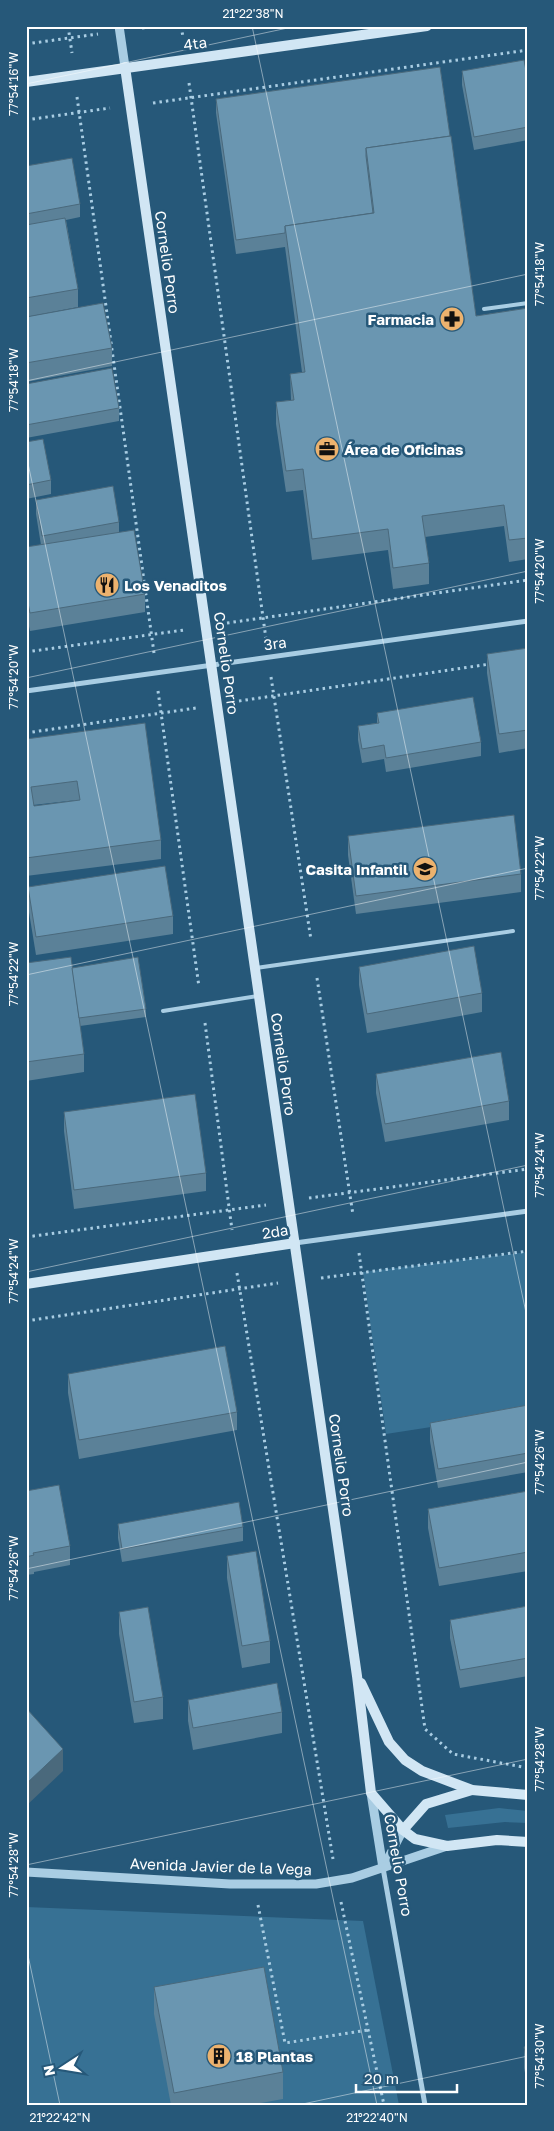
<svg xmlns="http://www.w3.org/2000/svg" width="554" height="2131" viewBox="0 0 554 2131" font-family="'Golos Text',sans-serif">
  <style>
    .green { fill: #377194 }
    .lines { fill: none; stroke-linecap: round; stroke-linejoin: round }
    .path { stroke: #a9cde3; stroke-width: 3; stroke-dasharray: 2.5 4; stroke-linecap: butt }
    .service { stroke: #a9cde3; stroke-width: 4 }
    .minor { stroke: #a9cde3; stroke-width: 5 }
    .tertiary { stroke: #a9cde3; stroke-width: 9 }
    .secondary { stroke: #d1e6f4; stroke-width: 10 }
    .wall { fill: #5b8198; fill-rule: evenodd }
    .shaded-wall { fill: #4a697c }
    .building { fill: #6a96b1; stroke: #4a697c; fill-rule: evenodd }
    .ticks { fill: none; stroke: #fff; stroke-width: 1; stroke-opacity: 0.45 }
    .labels { text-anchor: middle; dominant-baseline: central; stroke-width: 5; stroke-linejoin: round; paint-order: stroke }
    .street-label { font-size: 15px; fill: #fff; stroke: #265879 }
    .poi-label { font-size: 15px; font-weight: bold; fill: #fff; stroke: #265879; text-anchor: start }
    .neatline { fill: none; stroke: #fff; stroke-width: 2 }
    .ticks-label { font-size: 12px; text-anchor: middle; fill: #fff }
  </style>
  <rect width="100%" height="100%" fill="#265879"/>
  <g class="green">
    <path d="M528,1252V1412L386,1434L363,1272Z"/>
    <path d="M499,1808L528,1811V1823L505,1822L448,1828L445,1815Z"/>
    <path d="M26,1907L363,1921L399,2105H26Z"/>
  </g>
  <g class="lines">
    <g class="path">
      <path d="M68,26L72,53"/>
      <path d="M181,26L183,37"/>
      <path d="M142,28L161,26"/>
      <path d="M26,44L98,34"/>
      <path d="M189,83L266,639"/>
      <path d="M77,97L154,653"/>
      <path d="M153,103L528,50"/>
      <path d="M26,120L110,108"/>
      <path d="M227,623L528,580"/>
      <path d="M26,652L184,630"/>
      <path d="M271,677L311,940"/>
      <path d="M158,691L199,987"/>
      <path d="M239,701L490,664"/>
      <path d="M26,733L196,708"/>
      <path d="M317,978L353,1215"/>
      <path d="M205,1023L232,1230"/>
      <path d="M309,1198L528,1169"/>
      <path d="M26,1237L266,1205"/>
      <path d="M359,1253L425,1729L453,1754L528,1768"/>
      <path d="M237,1273L333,1859"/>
      <path d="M321,1278L528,1251"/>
      <path d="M26,1321L278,1283"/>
      <path d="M341,1902L384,2105"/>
      <path d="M258,1905L285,2043L368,2030"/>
    </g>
    <g class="service">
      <path d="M484,309L528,303"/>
      <path d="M256,968L513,931"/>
      <path d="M163,1011L258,996"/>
    </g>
    <g class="minor">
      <path d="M26,691L528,621"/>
      <path d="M295,1243L528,1211"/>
      <path d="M383,1868L425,2105"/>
    </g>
    <g class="tertiary">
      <path d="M119,26L125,67"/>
      <path d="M371,1793L383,1868"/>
      <path d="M383,1868L403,1830"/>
      <path d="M26,1872L230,1884H316L352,1878L447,1846"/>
    </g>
    <g class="secondary">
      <path d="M125,67L357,1676L371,1793L403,1830L415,1839L447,1846L497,1840L528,1842"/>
      <path d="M26,82L427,26"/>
      <path d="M26,1284L295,1243"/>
      <path d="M361,1683L389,1742L405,1760L422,1771L472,1790L528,1795"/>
      <path d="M403,1830L426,1804L472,1790"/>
    </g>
  </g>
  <g class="wall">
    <path d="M440,67L476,316L528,308V559L509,562L504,526L425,537L429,563V584L393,589L388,550L312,560L303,490L286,492L276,424V402L291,400L290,374L302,372L285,247L236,254L216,113V99Z"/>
    <path d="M462,71L528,82V140L474,150L462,85Z"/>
    <path d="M26,166L80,204V217L66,220L78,289V307L26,317Z"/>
    <path d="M26,317L112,348V366L26,382Z"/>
    <path d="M26,384L119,408V421L26,438Z"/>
    <path d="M26,442L51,480V494L26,499Z"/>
    <path d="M36,500L119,522V532L145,594V612L30,631L26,612V547L41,545L36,514Z"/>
    <path d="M528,648V748L499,753L487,673V654Z"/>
    <path d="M377,713L481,742V756L386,772L384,759L362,763L358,740V726L377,723Z"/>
    <path d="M26,739L161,840V859L26,876ZM77,800L34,806L33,805Z"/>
    <path d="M348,836L521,874V892L356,914L348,855Z"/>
    <path d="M28,887L173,916V934L36,955L28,906Z"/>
    <path d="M26,963L72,968L146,1009V1017L80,1026L84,1054V1072L26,1081Z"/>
    <path d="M359,967L482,993V1012L367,1033L359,985Z"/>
    <path d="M376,1074L509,1101V1120L385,1142L376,1093Z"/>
    <path d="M64,1112L206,1173V1191L74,1209L64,1131Z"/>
    <path d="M68,1374L237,1412V1430L79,1459L68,1393Z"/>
    <path d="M528,1405V1472L438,1488L430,1441V1423Z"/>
    <path d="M26,1491L70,1546V1565L34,1572V1574L26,1575Z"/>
    <path d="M528,1491V1571L439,1586L428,1528V1509Z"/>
    <path d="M118,1524L243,1527V1541L122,1562L118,1538Z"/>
    <path d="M227,1556L270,1641V1663L242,1668L227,1578Z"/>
    <path d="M528,1606V1676L460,1688L450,1638V1620Z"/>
    <path d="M119,1612L163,1697V1719L134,1723L119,1634Z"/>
    <path d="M188,1700L282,1712V1733L193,1750L188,1721Z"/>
    <path d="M154,1987L283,2072V2099L250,2105H171L154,2014Z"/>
    <path d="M528,2046V2088L524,2068V2047Z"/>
  </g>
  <path class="shaded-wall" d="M63,1749V1771L26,1806V1784Z"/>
  <g class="building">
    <path d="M524,60L528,82V127L474,137L462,71Z"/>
    <path d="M440,67L450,136L366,148V156L373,213L285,226V233L236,240L216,99Z"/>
    <path d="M451,136L476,316L528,308V538L509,540L504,505L422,516L429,563L393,568L388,529L312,539L303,469L286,471L276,402L294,400L290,374L305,372L285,226L374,213L366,148Z"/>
    <path d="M72,158L80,204L26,214V166Z"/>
    <path d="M65,218L78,289L26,298V225Z"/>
    <path d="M103,303L112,348L26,363V317Z"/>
    <path d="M112,368L119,408L26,425V384Z"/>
    <path d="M43,439L51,480L26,485V442Z"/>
    <path d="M113,486L119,522L42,536L36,500Z"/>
    <path d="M134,530L145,594L30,613L26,593V547Z"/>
    <path d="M528,648V730L499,734L487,654Z"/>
    <path d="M473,697L481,742L386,758L384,745L362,749L358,726L379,723L377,713Z"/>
    <path d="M145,723L161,840L26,858V739ZM77,781L80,800L34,806L31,787Z"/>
    <path d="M514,815L521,874L356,896L348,836Z"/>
    <path d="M165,866L173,916L36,937L28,887Z"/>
    <path d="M474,946L482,993L367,1014L359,967Z"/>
    <path d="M71,957L84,1054L26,1062V963Z"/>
    <path d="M138,957L146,1009L79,1018L72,968Z"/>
    <path d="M501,1052L509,1101L385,1124L376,1074Z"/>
    <path d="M195,1094L206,1173L74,1190L64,1112Z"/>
    <path d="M225,1346L237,1412L79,1440L68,1374Z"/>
    <path d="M528,1405V1453L438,1469L430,1423Z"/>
    <path d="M59,1485L70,1546L33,1553L34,1555L26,1557V1491Z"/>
    <path d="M528,1491V1552L439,1568L428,1509Z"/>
    <path d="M239,1502L243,1527L122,1549L118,1524Z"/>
    <path d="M256,1551L270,1641L242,1646L227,1556Z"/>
    <path d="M528,1606V1658L460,1670L450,1620Z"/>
    <path d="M148,1607L163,1697L134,1702L119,1612Z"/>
    <path d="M277,1683L282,1712L193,1728L188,1700Z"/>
    <path d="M26,1708L63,1749L26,1784Z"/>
    <path d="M264,1967L283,2072L174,2093L154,1987Z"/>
    <path d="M528,2046V2066L524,2047Z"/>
  </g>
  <path class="ticks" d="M252,26L528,1322M26,84L297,26M26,381L528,274M26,454L377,2105M26,678L528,571M26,975L528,868M26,1272L528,1165M26,1569L528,1462M26,1865L528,1759M26,1946L60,2105M298,2105L528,2056"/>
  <defs>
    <symbol id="pharmacy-disc" viewBox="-11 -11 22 22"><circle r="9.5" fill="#ecb26e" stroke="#265879"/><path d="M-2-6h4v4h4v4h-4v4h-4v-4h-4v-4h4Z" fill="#111"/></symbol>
    <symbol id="office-disc" viewBox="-11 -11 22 22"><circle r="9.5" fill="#ecb26e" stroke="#265879"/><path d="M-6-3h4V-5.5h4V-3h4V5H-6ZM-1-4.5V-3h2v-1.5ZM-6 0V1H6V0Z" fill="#111"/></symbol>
    <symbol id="restaurant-disc" viewBox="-11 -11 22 22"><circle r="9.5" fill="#ecb26e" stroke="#265879"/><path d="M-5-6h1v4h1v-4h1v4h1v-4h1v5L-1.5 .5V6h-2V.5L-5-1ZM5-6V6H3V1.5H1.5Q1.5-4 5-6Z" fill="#111"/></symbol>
    <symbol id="school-disc" viewBox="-11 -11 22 22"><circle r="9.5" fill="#ecb26e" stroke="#265879"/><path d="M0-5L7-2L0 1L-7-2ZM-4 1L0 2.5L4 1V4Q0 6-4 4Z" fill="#111"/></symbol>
    <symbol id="building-disc" viewBox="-11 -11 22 22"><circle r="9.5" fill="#ecb26e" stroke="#265879"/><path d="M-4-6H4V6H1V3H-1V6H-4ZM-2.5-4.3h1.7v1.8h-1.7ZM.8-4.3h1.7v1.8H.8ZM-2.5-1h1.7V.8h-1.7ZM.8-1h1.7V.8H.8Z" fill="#111"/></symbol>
  </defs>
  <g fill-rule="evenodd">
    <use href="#pharmacy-disc" x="438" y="305" width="28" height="28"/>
    <use href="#office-disc" x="313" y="435" width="28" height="28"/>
    <use href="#restaurant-disc" x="93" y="571" width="28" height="28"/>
    <use href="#school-disc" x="411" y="855" width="28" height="28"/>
    <use href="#building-disc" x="205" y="2042" width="28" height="28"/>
  </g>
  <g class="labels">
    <g class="street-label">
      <text transform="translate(195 43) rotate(-8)">4ta</text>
      <text transform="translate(168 262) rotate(82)">Cornelio Porro</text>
      <text transform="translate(275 643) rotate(-8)">3ra</text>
      <text transform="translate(227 663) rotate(82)">Cornelio Porro</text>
      <text transform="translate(284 1064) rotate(82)">Cornelio Porro</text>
      <text transform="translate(275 1231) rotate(-9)">2da</text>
      <text transform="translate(342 1465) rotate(82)">Cornelio Porro</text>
      <text transform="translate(399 1865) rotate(80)">Cornelio Porro</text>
      <text transform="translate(221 1866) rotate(2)">Avenida Javier de la Vega</text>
    </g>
    <g class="poi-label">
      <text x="434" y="319" text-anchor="end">Farmacia</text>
      <text x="344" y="449">Área de Oficinas</text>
      <text x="124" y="585">Los Venaditos</text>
      <text x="408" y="869" text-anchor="end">Casita Infantil</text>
      <text x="236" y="2056">18 Plantas</text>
    </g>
  </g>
  <rect width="554" height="2131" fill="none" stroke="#265879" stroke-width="55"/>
  <g transform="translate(62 2068) rotate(258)" stroke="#265879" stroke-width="4" paint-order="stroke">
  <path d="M0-4L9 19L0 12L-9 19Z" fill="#ffffff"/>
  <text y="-8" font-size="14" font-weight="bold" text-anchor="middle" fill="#ffffff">N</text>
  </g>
  <path d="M356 2084v8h101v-8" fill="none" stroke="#ffffff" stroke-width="2.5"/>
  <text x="364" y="2084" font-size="15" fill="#ffffff" stroke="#265879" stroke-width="4" paint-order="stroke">20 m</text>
  <rect x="28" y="28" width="498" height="2076" class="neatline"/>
  <g class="ticks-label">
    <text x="253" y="18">21°22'38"N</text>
    <text transform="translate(14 84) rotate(-90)" y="4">77°54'16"W</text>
    <text transform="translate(540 274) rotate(-90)" y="4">77°54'18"W</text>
    <text transform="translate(14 380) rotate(-90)" y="4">77°54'18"W</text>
    <text transform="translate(540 571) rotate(-90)" y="4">77°54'20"W</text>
    <text transform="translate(14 677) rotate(-90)" y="4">77°54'20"W</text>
    <text transform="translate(540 868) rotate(-90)" y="4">77°54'22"W</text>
    <text transform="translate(14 974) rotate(-90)" y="4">77°54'22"W</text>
    <text transform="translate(540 1165) rotate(-90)" y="4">77°54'24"W</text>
    <text transform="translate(14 1271) rotate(-90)" y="4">77°54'24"W</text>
    <text transform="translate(540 1462) rotate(-90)" y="4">77°54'26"W</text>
    <text transform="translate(14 1568) rotate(-90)" y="4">77°54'26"W</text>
    <text transform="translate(540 1759) rotate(-90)" y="4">77°54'28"W</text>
    <text transform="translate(14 1865) rotate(-90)" y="4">77°54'28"W</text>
    <text transform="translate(540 2056) rotate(-90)" y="4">77°54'30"W</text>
    <text x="60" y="2122">21°22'42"N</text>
    <text x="377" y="2122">21°22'40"N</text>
  </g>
</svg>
